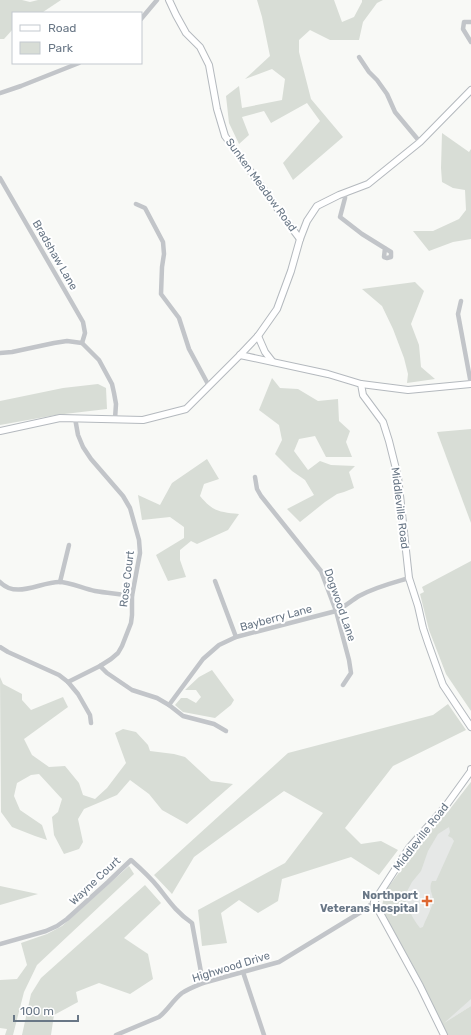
<svg xmlns="http://www.w3.org/2000/svg" width="471" height="1035" viewBox="0 0 471 1035" font-family="Rubik,sans-serif">
  <style>
    .built { fill: #e6e8e7 }
    .green { fill: #d8ddd6; fill-rule: evenodd }
    .lines { fill: none; stroke-linecap: round; stroke-linejoin: round }
    .secondary-casing { stroke: #b4b9be; stroke-width: 8 }
    .street { stroke: #c2c5c9; stroke-width: 4.5 }
    .secondary { stroke: #fff; stroke-width: 6 }
    .poi-dot { fill: #dd6732; stroke: #fff; stroke-width: 1.5 }
    .labels { text-anchor: middle; dominant-baseline: central; stroke-width: 4; stroke-linejoin: round; paint-order: stroke }
    .street-label { font-size: 11px; fill: #697786; stroke: #fff }
    .poi-label { font-size: 11px; font-weight: bold; fill: #697786; stroke: #fff; text-anchor: end }
  </style>
  <rect width="100%" height="100%" fill="#f8f9f6"/>
  <path class="built" d="M471,782V1006L441,1025L422,982L382,909L384,893Z"/>
  <g class="green">
    <path d="M0,0H22L30,2L38,0H61L43,12L13,13V29L4,39H0Z"/>
    <path d="M257,0H334L342,22L354,17L362,2V0H383L377,3L363,22L359,40H330L310,30L299,40V52L311,99L343,137L293,180L283,163L320,121L307,103L271,123L264,111L242,117L249,135L239,144L229,123L226,96L239,86L242,108L282,100L285,79L272,69L245,79L270,56L262,17Z"/>
    <path d="M442,133L469,152L471,149V239L453,242L429,251L413,231H433L459,219L466,210L465,190L453,188L442,182L441,168Z"/>
    <path d="M415,282L424,291L411,324L419,345L421,367L435,379L407,383L408,374L404,358L393,329L382,306L362,289Z"/>
    <path d="M272,378L280,388L298,389L318,401L338,399L339,421L350,431L346,442L352,457H326L315,436L299,439L294,451L308,470L320,461L331,465L355,466L349,472L354,488L344,492L337,494L325,502L300,522L287,509L314,495L305,480L292,471L275,454L282,440L279,425L259,410Z"/>
    <path d="M98,384L106,388L107,409L56,415L0,425V401L63,388Z"/>
    <path d="M471,429V523L437,432Z"/>
    <path d="M207,459L219,479L204,484L200,496C213,512 220,512 239,514L228,530L197,544L191,541L180,550V560L186,577L168,581L156,555L184,538V527L170,517L142,520L138,495L160,505L172,483Z"/>
    <path d="M471,561V711L446,674L429,630L420,594L424,592L422,587Z"/>
    <path d="M212,670L234,700L231,705L215,718L183,712L175,705L181,698H187L196,703L201,697L196,690H185L199,677Z"/>
    <path d="M0,677L3,684L22,694V700L31,710L63,697L68,707L24,739L32,755L49,767L65,766L79,783L83,795L95,799L107,788L126,763L115,733L123,729L136,732L148,745L150,751L174,754L185,757L211,781L233,784L187,824L162,810L149,794L130,780L117,795L84,809L78,819L83,842L79,849L64,854L54,835L52,817L58,812L62,799L39,774L31,775L17,783L14,796L20,810L42,825L47,840L35,836L12,827L1,812Z"/>
    <path d="M448,704L466,730L393,766L345,828L361,844L381,841L398,850L379,875L351,857L282,879L278,901L258,913L239,900L221,913L227,943L202,946L198,910L285,863L323,813L284,791L194,857L172,894L154,875L288,753L433,715Z"/>
    <path d="M471,782V999L444,1023L471,1006V1035H447L422,982L382,909L384,893L442,814L444,817ZM449,827L450,832L448,836L452,838L454,841L436,881H432C428,890 433,893 433,901C433,906 425,921 423,927L420,928C412,918 408,908 404,897L412,882L421,871L428,851L438,834Z"/>
    <path d="M129,866L134,874L37,965L24,992L13,1035H5L7,1029L0,1028V980L17,979L27,965L21,943L47,934L62,926Z"/>
    <path d="M145,885L161,903L124,938L148,954L153,979L130,994L99,983L76,992L78,1002L54,1015L51,1035H22L31,994L41,978Z"/>
    <path d="M0,886L38,894L0,905Z"/>
  </g>
  <g class="lines">
    <defs>
      <g id="secondary">
        <path d="M169,0L176,15L186,33L200,47L209,65L217,109L225,136L282,215L300,239"/>
        <path d="M258,336L265,352L272,361"/>
        <path d="M240,355L328,374L361,384L363,395L383,422L389,441L398,477L409,578L418,606L423,628L428,643L443,685L471,727"/>
        <path d="M361,384L408,390L471,384"/>
        <path d="M0,431L60,418L143,420L186,409L240,355L258,336L277,309L291,271L300,239L307,221L317,206L339,195L368,184L420,142L471,90"/>
        <path d="M444,1035L420,986L374,902L409,848L445,807L471,771V769"/>
      </g>
    </defs>
    <use href="#secondary" class="secondary-casing"/>
    <g class="street">
      <path d="M141,19L157,0"/>
      <path d="M471,22H464L463,29L471,42"/>
      <path d="M359,57L369,72L377,80L387,94L395,112L420,142"/>
      <path d="M0,93L21,86L79,63"/>
      <path d="M0,178L83,322L85,333L82,343"/>
      <path d="M345,193V198L340,217L362,234L391,252V257L387,258L384,257L385,248"/>
      <path d="M136,204L145,208L163,242L164,254L162,267L161,294L179,318L189,349L209,386"/>
      <path d="M461,301L458,314L471,384"/>
      <path d="M0,353L12,352L54,343L67,341L82,343L99,360L112,384L114,393L116,404L115,419"/>
      <path d="M255,477L257,489L261,496L321,571L336,611L349,660L351,673L343,685"/>
      <path d="M215,581L236,637"/>
      <path d="M0,582C16,599 40,582 59,582C70,582 84,589 95,591C107,593 120,594 132,596"/>
      <path d="M60,582L69,545"/>
      <path d="M0,647L8,652L59,675L68,682L78,694L90,715L91,723"/>
      <path d="M100,666L107,673L132,690L157,698L169,705L183,716L214,724L226,731"/>
      <path d="M68,682L100,666L111,659L118,653L122,646L131,623L132,615V596L140,553L139,540L130,508L123,496L91,459L83,447L78,435L75,418"/>
      <path d="M169,705L203,659L219,645L236,637L336,611C344,607 351,601 359,596C375,587 392,583 409,578"/>
      <path d="M0,944L46,931L57,926L67,919L108,882L131,860C140,868 150,877 158,887C169,901 176,912 192,923L203,983"/>
      <path d="M243,972L264,1035"/>
      <path d="M116,1035L159,1017C168,1010 173,1000 182,993C188,989 196,986 203,983L279,962L361,912L374,902"/>
    </g>
    <use href="#secondary" class="secondary"/>
  </g>
  <path class="poi-dot" d="M425 895h4v4h4v4h-4v4h-4v-4h-4v-4h4z"/>
  <g class="labels">
    <g class="street-label">
      <text transform="translate(261 185) rotate(54)">Sunken Meadow Road</text>
      <text transform="translate(55 255) rotate(60)">Bradshaw Lane</text>
      <text transform="translate(400 508) rotate(83)">Middleville Road</text>
      <text transform="translate(127 579) rotate(-83)">Rose Court</text>
      <text transform="translate(340 605) rotate(71)">Dogwood Lane</text>
      <text transform="translate(276 618) rotate(-15)">Bayberry Lane</text>
      <text transform="translate(421 837) rotate(-52)">Middleville Road</text>
      <text transform="translate(95 881) rotate(-43)">Wayne Court</text>
      <text transform="translate(231 967) rotate(-17)">Highwood Drive</text>
    </g>
    <g class="poi-label">
      <text x="418" y="895">Northport<tspan x="418" dy="13">Veterans Hospital</tspan></text>
    </g>
  </g>
  <rect x="12" y="12" width="130" height="52" fill="#ffffff" stroke="#c3c9cf"/>
  <rect x="20" y="25" width="20" height="6" fill="#ffffff" stroke="#c3c9cf"/>
  <text x="48" y="32" font-size="12" fill="#697786">Road</text>
  <rect x="20" y="42" width="20" height="12" fill="#d8ddd6" stroke="#c3c9cf"/>
  <text x="48" y="52" font-size="12" fill="#697786">Park</text>
  <path d="M14 1015v6h64v-6" fill="none" stroke="#697786" stroke-width="2"/>
  <text x="20" y="1015" font-size="12" fill="#697786" stroke="#ffffff" stroke-width="3" paint-order="stroke">100 m</text>
</svg>
